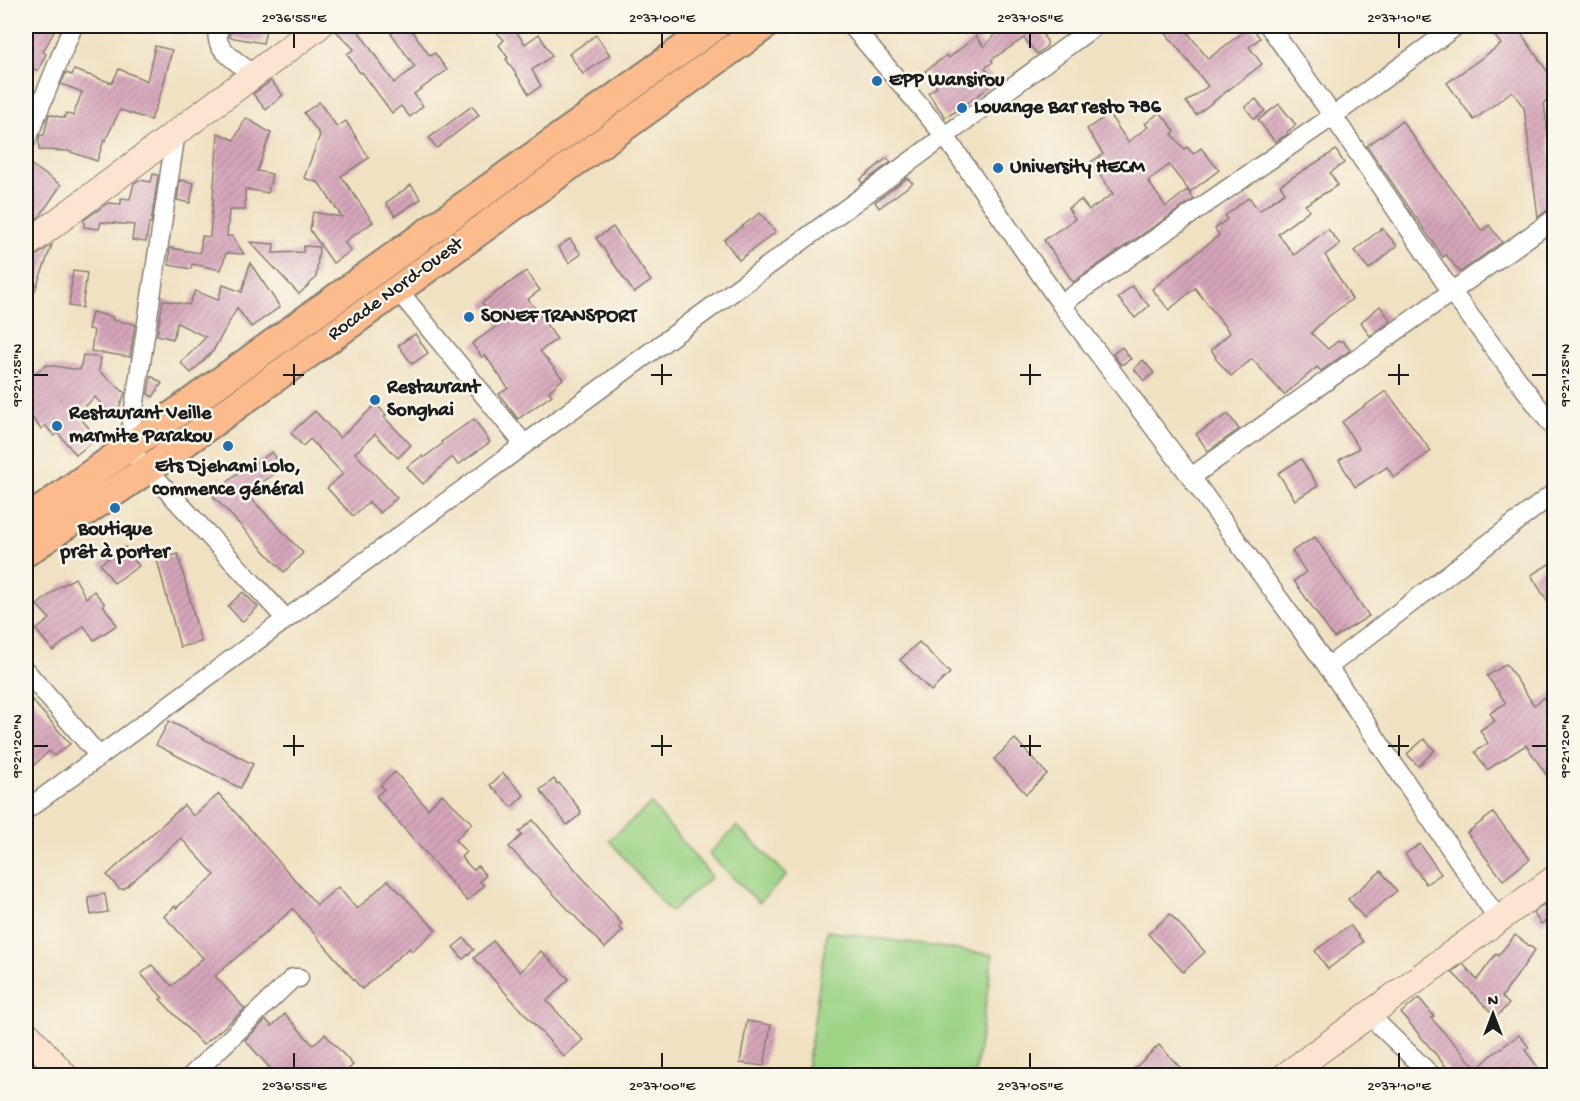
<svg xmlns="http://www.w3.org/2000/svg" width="1580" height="1101" viewBox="0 0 1580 1101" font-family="'Gochi Hand',sans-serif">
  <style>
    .park { fill: #9dd385; stroke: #5c7850; stroke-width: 1.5 }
    .building { fill: url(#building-hatch) }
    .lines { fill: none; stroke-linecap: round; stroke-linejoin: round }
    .street-casing { stroke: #867e70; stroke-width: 21 }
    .secondary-casing { stroke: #867e70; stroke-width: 28 }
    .primary-casing { stroke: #867e70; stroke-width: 32 }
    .street { stroke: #fff; stroke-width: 18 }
    .secondary { stroke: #fde4d1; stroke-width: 26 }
    .primary { stroke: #fbbb8d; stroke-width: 28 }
    .ticks { fill: none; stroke: #1c1c1c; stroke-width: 2 }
    .poi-dot { fill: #1f6fb2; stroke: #fbf7ec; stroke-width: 2 }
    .labels { text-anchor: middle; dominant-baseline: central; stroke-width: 5; stroke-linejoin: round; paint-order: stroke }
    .poi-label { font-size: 20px; font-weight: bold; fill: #1c1c1c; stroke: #fbf7ec; text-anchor: start }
    .street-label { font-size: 20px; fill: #1c1c1c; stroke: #fbf7ec }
    .neatline { fill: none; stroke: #1c1c1c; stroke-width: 2 }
    .ticks-label { font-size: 15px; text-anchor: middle; fill: #1c1c1c }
  </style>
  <defs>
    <pattern id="building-hatch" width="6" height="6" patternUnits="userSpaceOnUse" patternTransform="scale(1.5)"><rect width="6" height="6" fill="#d5a5ba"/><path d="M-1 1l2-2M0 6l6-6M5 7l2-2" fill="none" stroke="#b68d9f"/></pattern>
  </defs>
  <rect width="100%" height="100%" fill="#fbf7ec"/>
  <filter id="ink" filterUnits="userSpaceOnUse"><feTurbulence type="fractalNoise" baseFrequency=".0167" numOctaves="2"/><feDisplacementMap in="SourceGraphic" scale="12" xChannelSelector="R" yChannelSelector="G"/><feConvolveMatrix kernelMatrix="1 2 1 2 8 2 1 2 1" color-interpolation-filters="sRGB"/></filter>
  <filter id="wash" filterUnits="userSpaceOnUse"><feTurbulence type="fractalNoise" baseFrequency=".008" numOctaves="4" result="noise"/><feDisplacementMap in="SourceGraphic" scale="24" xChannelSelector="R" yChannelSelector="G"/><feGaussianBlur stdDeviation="1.35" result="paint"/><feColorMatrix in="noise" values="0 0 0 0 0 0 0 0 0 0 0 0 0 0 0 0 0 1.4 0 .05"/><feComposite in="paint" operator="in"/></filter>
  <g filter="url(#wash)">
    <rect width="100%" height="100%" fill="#f0e1c3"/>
    <g class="park">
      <path d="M651,804L712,877L670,912L609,840Z"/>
      <path d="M737,826L787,875L759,903L709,854Z"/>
      <path d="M827,931L993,955L975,1075H806Z"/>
    </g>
    <g id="blocks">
      <g class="building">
        <path d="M29,26H57L43,52L46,54L38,71L26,65V32Z"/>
        <path d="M231,26H267L263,43L229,37Z"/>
        <path d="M334,26H355L394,83L415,67L386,26H409L430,56L435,53L447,70L414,94L423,106L410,117L401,106L392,113L362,72L360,73L347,54L354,49L333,28Z"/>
        <path d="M491,26H512L525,44L539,34L552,56L532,70L541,86L529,94L506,59L508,58L499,45L504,40Z"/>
        <path d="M1002,26H1056L1043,36L1047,41V46L1037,54L1024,38L991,60L993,62L985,68L996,82L955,112L945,117L928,93L937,87L925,71L947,55L949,58L976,36L984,47Z"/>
        <path d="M1160,26H1198L1188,33L1208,59L1251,26L1260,38L1249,47L1262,64L1196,115L1186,102L1208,86Z"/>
        <path d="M1487,26H1516L1554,81V95L1544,102L1554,186V208L1548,210L1538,217L1524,108L1512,91L1474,120L1447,83L1501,44Z"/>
        <path d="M596,35L610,55L583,74L569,54Z"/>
        <path d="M155,46L172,50L163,87L151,120L120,110L105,141L104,140L97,161L68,151L39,150V138L41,135H44L49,114L64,118L66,113L73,116L82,92L61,84L66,73L72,75L74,70L112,83L119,69L147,81Z"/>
        <path d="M271,81L283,95L266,110L253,94Z"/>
        <path d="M1256,99L1265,111L1254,119L1245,107Z"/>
        <path d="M319,102L337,127L346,121L369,158L341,176L373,222L344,242L351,251L333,263L310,230L313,212L342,217L319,183L304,178L320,135L304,113Z"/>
        <path d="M1279,104L1296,125L1287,132L1288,134L1275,142L1258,120Z"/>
        <path d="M472,106L479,115L437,148L429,138Z"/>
        <path d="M1160,112L1175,131L1172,134L1184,149L1187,147L1193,154L1201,148L1219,170L1190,192L1169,165L1148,181L1166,207L1187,190L1194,199L1073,282L1044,240L1075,219L1068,208L1081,200L1089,210L1113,194L1091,162L1103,154L1087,129L1109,114L1128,142L1148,127L1145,124Z"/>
        <path d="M246,118L271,133L257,171L272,174L268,193L245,189V210H229L227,236H232L244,254L226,253L221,270L192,264L191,269L169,265L170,248L200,253L202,236L210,237L218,133L234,140Z"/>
        <path d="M1402,121L1482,231L1489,225L1502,242L1460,272L1446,255L1443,257L1367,146Z"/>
        <path d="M1336,150L1344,163L1330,173L1338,185L1305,205L1309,210L1278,234L1294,255L1328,229L1340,244L1325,255L1352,299L1324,320L1311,333L1328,349L1338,341H1343L1350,350L1321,371L1317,367L1284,395L1252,359L1231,376L1215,358L1216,357L1211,350L1230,333L1195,288L1169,310L1152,289L1219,235L1215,229L1227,219L1225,216L1249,197L1259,211L1285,192L1280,185Z"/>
        <path d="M887,158L891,162L862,183L860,180Z"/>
        <path d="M30,164L61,185L40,216L37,218L26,210V174Z"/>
        <path d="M153,174L158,175L151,223H149L146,242L132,240L134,225L101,222L99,229L84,227V220L108,203L121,204V198L130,199L134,183L139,180L151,182Z"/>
        <path d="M907,178L913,183L879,208L875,202Z"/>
        <path d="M180,180L194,183L190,203L177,200Z"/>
        <path d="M411,185L421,199L395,216L386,203Z"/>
        <path d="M760,213L776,232L739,260L724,240Z"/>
        <path d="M613,227L651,281L634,293L596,238Z"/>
        <path d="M1382,228L1397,246L1369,269L1354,251Z"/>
        <path d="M570,239L581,254L569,263L558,247Z"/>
        <path d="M250,242L274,244L273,253L303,252L304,246L319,247L316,278L299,294Z"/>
        <path d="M52,245L28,309H26V260H28L31,263L33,258Z"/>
        <path d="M250,263L280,307L251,327L237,308L213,351L191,373L181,363L206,337L177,323L173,339L157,335L163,300L189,305L195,291L218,300L223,285L242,292Z"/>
        <path d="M73,271L87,273L82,308L69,306Z"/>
        <path d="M526,271L540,290L528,299L557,339L540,351L563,379L549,391L552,395L518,419L499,394L508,388L485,355L482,357L472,344L498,325L482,303Z"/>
        <path d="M1132,286L1149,306L1135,318L1118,298Z"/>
        <path d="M1380,306L1391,321L1370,336L1361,322Z"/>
        <path d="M92,312L113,317L112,320L135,324L130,357L91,351L94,330L88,329Z"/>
        <path d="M415,334L428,353L412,364L398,345Z"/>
        <path d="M1122,347L1131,359L1121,365L1113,354Z"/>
        <path d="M83,355L101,358L99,371L125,393L115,418L95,397L77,414L97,438L76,455L58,433L54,436L45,425L41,429L26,410V379L47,365L80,370Z"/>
        <path d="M1143,360L1154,373L1144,381L1134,369Z"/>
        <path d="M151,376L162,383L153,397L148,394Z"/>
        <path d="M1386,391L1431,451L1394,478L1387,467L1355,487L1339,460L1359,448L1342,422Z"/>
        <path d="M376,404L386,415L384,417L411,445L398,458L375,434L355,453L397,498L380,513L369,502L353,516L327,488L343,474L310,439L303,446L291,433L315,411L340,438Z"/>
        <path d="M1228,414L1239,429L1208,451L1196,434Z"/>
        <path d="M474,419L490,442L458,465L452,457L423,484L407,467L422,456L423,458L442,444L441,442Z"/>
        <path d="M272,452L283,468L246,493L303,553L284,572L213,496L243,468L245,470Z"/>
        <path d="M1301,459L1318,486L1295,500L1278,473Z"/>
        <path d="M1315,537L1369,616L1334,638L1294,581L1306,572L1292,551Z"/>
        <path d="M125,547L139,566L114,583L100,564Z"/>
        <path d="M178,554L201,642L180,647L157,560Z"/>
        <path d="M1554,561V612L1531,575Z"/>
        <path d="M75,578L86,598L94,591L105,604L103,605L117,625L94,640L84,626L53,651L36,630L50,619L37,605L59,587Z"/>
        <path d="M243,592L258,607L242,622L228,606Z"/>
        <path d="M919,642L950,673L931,691L900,660Z"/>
        <path d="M1506,664L1534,705L1554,691V743L1546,748L1554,761V786L1526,745L1487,770L1475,752L1488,743L1480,730L1495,721L1490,713L1506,703L1487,676Z"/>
        <path d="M26,693L70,744L54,756L49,751L26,773Z"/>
        <path d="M169,721L253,764L240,788L156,745Z"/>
        <path d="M1015,739L1047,774L1026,794L994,759Z"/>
        <path d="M1424,739L1435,750L1418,766L1407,754Z"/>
        <path d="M395,772L428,809L442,794L472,823L455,840L466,852L461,857L473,870L478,866L486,876L480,881L484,886L467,901L376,796L384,789L380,785Z"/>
        <path d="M503,773L524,795L512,807L490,785Z"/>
        <path d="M554,779L557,784L559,783L581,811L580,812L581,814L567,825L540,790Z"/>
        <path d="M219,794L317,905L338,887L357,909L388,880L436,930L412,951L409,948L362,989L293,909L215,976L245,1009L203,1045L160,999L163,998L141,974L152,965L172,986L203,958L164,916L175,906L176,908L215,875L181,838L124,889H119L107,875L184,805L193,816Z"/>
        <path d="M1493,813L1530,859L1503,880L1467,833Z"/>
        <path d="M533,820L622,924L619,927L623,931L605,948L509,847L522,835L519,832Z"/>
        <path d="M1420,844L1441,874L1426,884L1405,854Z"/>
        <path d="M1381,871L1397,891L1364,918L1348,899Z"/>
        <path d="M105,894L108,912L91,915L88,897Z"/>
        <path d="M1554,897V915L1541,924L1533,913Z"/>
        <path d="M1170,914L1205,952L1183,972L1148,934Z"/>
        <path d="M1350,925L1363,942L1328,969L1315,951Z"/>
        <path d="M1515,935L1535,950L1502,997L1509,1004L1496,1017L1452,972L1463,964L1477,980L1496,954L1498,956Z"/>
        <path d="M464,938L474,950L463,959L453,947Z"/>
        <path d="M493,941L520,972L541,951L569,979L547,1001L583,1040L564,1057L474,958Z"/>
        <path d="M1419,998L1434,1016L1431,1018L1477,1069L1493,1054L1519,1035L1529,1047L1525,1050L1540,1070L1532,1076H1454L1401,1013Z"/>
        <path d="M285,1014L313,1045L325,1034L353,1065L341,1076H277L245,1040L266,1020L272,1026Z"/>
        <path d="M747,1021L771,1025L764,1066L740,1063Z"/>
        <path d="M1159,1045L1188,1076H1141L1134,1069Z"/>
      </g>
    </g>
  </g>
  <g filter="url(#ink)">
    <use href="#blocks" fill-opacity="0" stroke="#867e70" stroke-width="1.5"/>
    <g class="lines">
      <defs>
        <g id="street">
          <path d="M220,26C218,30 217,35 218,40C220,52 244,67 253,74"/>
          <path d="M852,26L945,136L1061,304L1191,477L1328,667L1498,919"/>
          <path d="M1269,26L1333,116L1451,291L1554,428"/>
          <path d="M176,132L128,448L286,619"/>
          <path d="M26,141L73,26"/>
          <path d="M397,289L524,444"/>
          <path d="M1061,304L1333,116L1456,26"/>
          <path d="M1191,477L1554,219"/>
          <path d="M1328,667L1554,493"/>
          <path d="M26,671L99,756"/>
          <path d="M26,810L1095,26"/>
          <path d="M1368,1014L1432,1076"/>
          <path d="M191,1076L293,978H299"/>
        </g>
        <g id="secondary">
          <path d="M26,245L319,26"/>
          <path d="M26,1033L65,1076"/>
          <path d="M1285,1076L1554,879"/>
        </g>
        <g id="primary">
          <path d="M26,521L715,26"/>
          <path d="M26,552L148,469L764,26"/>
        </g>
      </defs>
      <use href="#street" class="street-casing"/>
      <use href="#secondary" class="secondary-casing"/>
      <use href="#primary" class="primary-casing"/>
      <use href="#street" class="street"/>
      <use href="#secondary" class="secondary"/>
      <use href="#primary" class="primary"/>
    </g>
  </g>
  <path class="ticks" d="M294,33V48M662,33V48M1030,33V48M1399,33V48M294,364V385M662,364V385M1030,364V385M1399,364V385M33,375H48M283,375H304M651,375H672M1020,375H1041M1388,375H1409M1532,375H1547M294,735V756M662,735V756M1030,735V756M1399,735V756M33,746H48M283,746H304M651,746H672M1020,746H1041M1388,746H1409M1532,746H1547M294,1053V1068M662,1053V1068M1030,1053V1068M1399,1053V1068"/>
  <g class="poi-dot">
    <circle cx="877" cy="81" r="6"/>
    <circle cx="962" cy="108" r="6"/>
    <circle cx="998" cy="168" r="6"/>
    <circle cx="469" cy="317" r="6"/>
    <circle cx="375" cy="400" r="6"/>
    <circle cx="57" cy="426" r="6"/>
    <circle cx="228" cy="446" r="6"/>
    <circle cx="115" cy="508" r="6"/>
  </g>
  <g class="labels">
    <g class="poi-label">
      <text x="889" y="81">EPP Wansirou</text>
      <text x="974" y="108">Louange Bar resto 786</text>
      <text x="1010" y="168">University HECM</text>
      <text x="481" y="317">SONEF TRANSPORT</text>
      <text x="387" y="388">Restaurant<tspan x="387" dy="23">Songhai</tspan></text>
      <text x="69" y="414">Restaurant Veille<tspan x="69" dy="23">marmite Parakou</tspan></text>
      <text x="228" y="467" text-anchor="middle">Ets Djehami Lolo,<tspan x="228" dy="23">commence général</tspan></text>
      <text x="115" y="530" text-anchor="middle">Boutique<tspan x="115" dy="23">prêt à porter</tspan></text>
    </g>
    <g class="street-label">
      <text transform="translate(396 290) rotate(-36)">Rocade Nord-Ouest</text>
    </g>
  </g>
  <rect width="1580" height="1101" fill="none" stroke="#fbf7ec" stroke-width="66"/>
  <g transform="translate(1493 1014)" stroke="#fbf7ec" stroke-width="4.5" paint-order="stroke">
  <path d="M0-4.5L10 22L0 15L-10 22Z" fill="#1c1c1c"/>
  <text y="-9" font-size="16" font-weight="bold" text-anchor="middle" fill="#1c1c1c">N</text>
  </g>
  <rect x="33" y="33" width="1514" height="1035" class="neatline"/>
  <g class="ticks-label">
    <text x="294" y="22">2°36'55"E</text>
    <text x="662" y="22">2°37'00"E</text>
    <text x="1030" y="22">2°37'05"E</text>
    <text x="1399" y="22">2°37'10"E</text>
    <text transform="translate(16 375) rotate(-90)" y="5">9°21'25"N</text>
    <text transform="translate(1564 375) rotate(-90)" y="5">9°21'25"N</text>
    <text transform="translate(16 746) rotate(-90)" y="5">9°21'20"N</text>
    <text transform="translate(1564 746) rotate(-90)" y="5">9°21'20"N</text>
    <text x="294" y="1090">2°36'55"E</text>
    <text x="662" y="1090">2°37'00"E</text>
    <text x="1030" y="1090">2°37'05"E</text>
    <text x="1399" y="1090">2°37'10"E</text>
  </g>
</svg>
